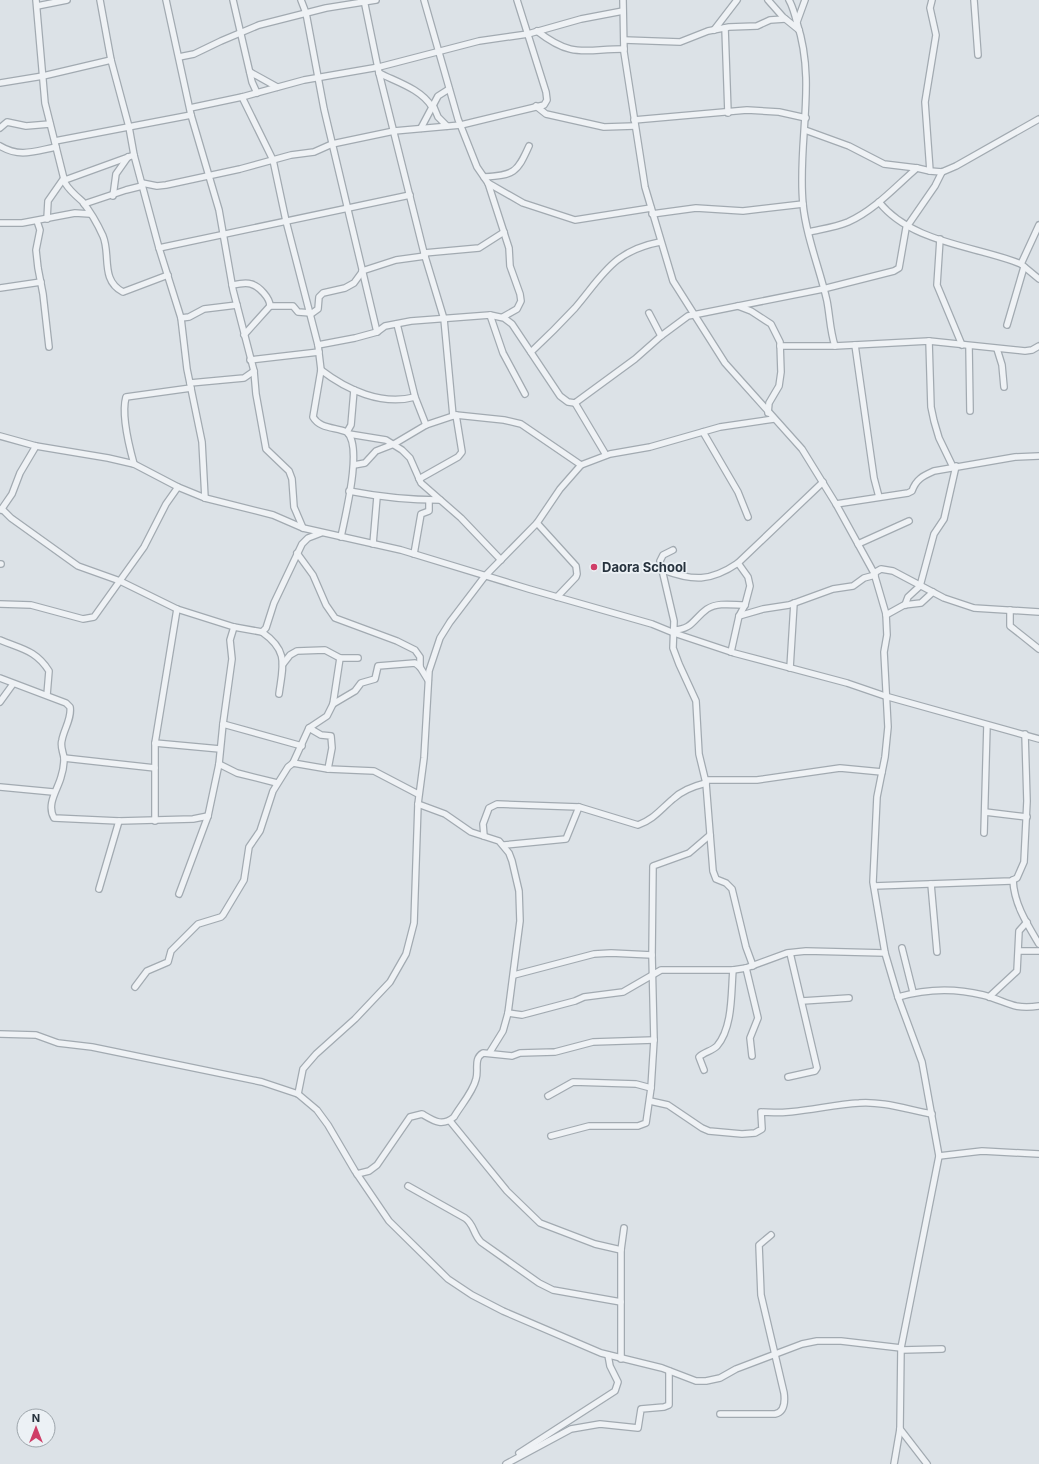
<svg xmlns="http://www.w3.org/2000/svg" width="1039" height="1464" viewBox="0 0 1039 1464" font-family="Inter,sans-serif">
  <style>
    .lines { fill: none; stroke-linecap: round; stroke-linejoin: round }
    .minor-casing { stroke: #a2aab1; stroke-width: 8 }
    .minor { stroke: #eff2f5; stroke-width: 5.5 }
    .poi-dot { fill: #cf3e68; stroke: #ecf1f5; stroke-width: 1.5 }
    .labels { text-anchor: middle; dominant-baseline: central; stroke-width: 3.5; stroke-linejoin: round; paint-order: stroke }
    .poi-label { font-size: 13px; font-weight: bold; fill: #26323d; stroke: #ecf1f5; text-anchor: start }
  </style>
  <rect width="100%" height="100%" fill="#dce2e7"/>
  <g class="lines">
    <defs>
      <g id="minor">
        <path d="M36,0L45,103L65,183C70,191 75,195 82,201C90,211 98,225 103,236C111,255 100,280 123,292L168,275"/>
        <path d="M100,0L111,60L129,127L134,155L159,248L181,318L187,369L202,442L205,498"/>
        <path d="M166,0L191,115L219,210L233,290L254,371L256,394L266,449L289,471L292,479L294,507L303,528"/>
        <path d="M233,0L252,82L257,93"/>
        <path d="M301,0L306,13L324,109L377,332"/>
        <path d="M364,0L379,73L424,253L444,319L453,416"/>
        <path d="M424,0L458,119L477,167L488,183L509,248L510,266L520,294L521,301L517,309L503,317"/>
        <path d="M623,0L624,52L645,187L673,281L725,363L802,449L836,504L874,573L886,614L887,635L884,652L888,727L885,757L877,797L873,882L885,953L898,997L922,1062L939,1156L901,1348L900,1429L894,1464"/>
        <path d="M768,0L783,17L799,30"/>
        <path d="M789,0C793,7 795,15 797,23C817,83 797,143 803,204C806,237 820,269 827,301C830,317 830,331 835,346"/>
        <path d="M974,0L978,55"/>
        <path d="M37,6L67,0"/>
        <path d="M797,22L805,0"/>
        <path d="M725,28L728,113"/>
        <path d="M714,30L737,0"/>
        <path d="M537,31C573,59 584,49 624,49"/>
        <path d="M624,40L680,42L708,31L729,27L757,26L770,20L785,19"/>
        <path d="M179,57L194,54L221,41L259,25L326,8L376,0"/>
        <path d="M250,72L277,87"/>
        <path d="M379,73C397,82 421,89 432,107"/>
        <path d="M0,83L43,76L111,60"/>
        <path d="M242,97L273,160L286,221L318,345L321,370L313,417C320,429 335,427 347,432C363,447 345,516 341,537"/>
        <path d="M433,105L438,117L447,126"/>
        <path d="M536,106L546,114L604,127L635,126"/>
        <path d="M190,108L242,97L304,80L379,67L479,41L528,34L581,19L623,11"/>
        <path d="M634,120L747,110L779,112L806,118"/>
        <path d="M0,128L7,122L26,126L50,124"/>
        <path d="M421,128L438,96L449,89"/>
        <path d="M805,130L849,146L884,164L917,168L930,171L942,172L956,166L1039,119"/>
        <path d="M55,141L191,115"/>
        <path d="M0,146C20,158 35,151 56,147"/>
        <path d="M930,171L925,102L936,35L930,8L932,0"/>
        <path d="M484,177C514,175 517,173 529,146"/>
        <path d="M65,180L134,155"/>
        <path d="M142,183L157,186L166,185L240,169L291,155L314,152L332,144L394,131L461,125L544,105L547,100L546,92L517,0"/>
        <path d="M488,183L523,203L575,220L651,208"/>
        <path d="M113,196L116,174L128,157"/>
        <path d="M879,202C910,241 968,245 1013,261L1021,264L1039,279"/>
        <path d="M84,204L126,190L142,186"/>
        <path d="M652,214L696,208L743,211L803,204"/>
        <path d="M47,219L48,201L64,178"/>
        <path d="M37,221L40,230L36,250L38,268L43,294L49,347"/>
        <path d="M0,223H22L75,213L90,214"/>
        <path d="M809,232C822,229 836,227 848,222C875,210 896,186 917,168"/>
        <path d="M940,239L937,285L962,345"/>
        <path d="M159,248L410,195"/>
        <path d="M424,253L479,248L504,232"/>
        <path d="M1021,264L1039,225"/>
        <path d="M362,271L396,260L425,256"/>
        <path d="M232,285C237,284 246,282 251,284C259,286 270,298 270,306H293L298,312L311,313"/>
        <path d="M0,288L41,282"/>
        <path d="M738,306L751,311L771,324L780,342L781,372L779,386L769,403L768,413"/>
        <path d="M649,313L661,336"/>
        <path d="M311,314L318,309L319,297L323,293L345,288L354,283L362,272"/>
        <path d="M490,315L503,353L525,394"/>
        <path d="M181,318L189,317L204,309L237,305"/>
        <path d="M397,324L415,397L426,425"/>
        <path d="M1007,325L1024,267"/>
        <path d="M244,335L270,306"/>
        <path d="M929,341L931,407L934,421L939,438L953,467"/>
        <path d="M318,345L355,338L377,332L385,326L411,321L490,315L504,318L512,324L560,396L568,402L575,403L635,359L661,336L688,316L823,289L894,271L899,268L906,228L935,186L942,172"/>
        <path d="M855,345L874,478L879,497"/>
        <path d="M780,346H835L929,341L1025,351L1032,350L1039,346"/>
        <path d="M969,346L970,411"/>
        <path d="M997,349L1002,365L1004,387"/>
        <path d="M531,352C546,338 561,323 575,308C603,275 613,251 660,242"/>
        <path d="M250,360L319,352"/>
        <path d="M321,370C347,390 382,406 415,397"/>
        <path d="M190,383L244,378L254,371"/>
        <path d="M575,403L606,455"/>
        <path d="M347,432L351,425L354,390"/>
        <path d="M703,432L738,492L748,517"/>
        <path d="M349,434L386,440L402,450L410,458L421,483L461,518L501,560"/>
        <path d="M0,436L36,446L108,458L134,464L178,487L205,498L273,515L303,528L401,550L529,589L652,624L674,633L734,653L847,683L885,696L1039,739"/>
        <path d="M134,464C129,446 121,415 126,397L191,388"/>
        <path d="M354,465L365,463L376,451L394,444L426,425L456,415L504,420L521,424L581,465"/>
        <path d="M419,479L458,457L462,452L456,415"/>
        <path d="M349,491C380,497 409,500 440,500"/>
        <path d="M836,504L908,493L912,491C916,479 923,476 934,471L1015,457L1039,456"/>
        <path d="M2,509L11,518L78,566L120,581L177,609L234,627L262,632L266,628L274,603L302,544L308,538L321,533"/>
        <path d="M1,510L12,494L20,473L36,446"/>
        <path d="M537,523L576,566L577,574L576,577L557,597"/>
        <path d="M373,544L377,497"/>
        <path d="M858,544L909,521"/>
        <path d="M673,550L663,555L660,561L674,621L673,648L679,664L696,701L699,754L706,783L713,871L716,879L726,883L732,889L746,947L753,966"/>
        <path d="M297,553L313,575L326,605L335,618L397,641L415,650L420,657V667"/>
        <path d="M414,554L421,514L429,511V500"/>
        <path d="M0,564H1"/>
        <path d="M663,570C693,581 710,582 738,563L823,482"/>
        <path d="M874,573L881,569L893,571L944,598L974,608L1039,612"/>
        <path d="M0,604L31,605L83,619L94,617L144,547L166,504L178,487"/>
        <path d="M905,605L908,597L920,586L934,534L944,519L956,466"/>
        <path d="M1010,610V626L1039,649"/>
        <path d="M886,615L904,605L921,603L933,592"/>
        <path d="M739,616L763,609L789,605L833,589L853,586L864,578L875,575"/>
        <path d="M674,630C693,629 693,619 707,609C718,602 733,605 745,605"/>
        <path d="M262,632C289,651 283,665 279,694"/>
        <path d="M0,640C21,649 36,650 49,671L47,695"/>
        <path d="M731,652L739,616L745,605L750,586L748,577L738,563"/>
        <path d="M283,664L290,655L297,651L325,650L340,658H358"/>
        <path d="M790,668L794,603"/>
        <path d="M0,678L66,703L70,707C72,718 64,729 62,740C60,747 63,751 64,758C64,764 63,771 61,777C58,789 46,804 54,818L119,821L193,819L208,816"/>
        <path d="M0,702L13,684"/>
        <path d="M333,704L355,691L361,683L375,679L378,666L415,663L420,667L428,680"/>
        <path d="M223,724L302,746"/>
        <path d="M309,728L321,735L331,736L332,748L328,769"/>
        <path d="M155,743L220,749"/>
        <path d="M64,758L155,768"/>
        <path d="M293,763L309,728L327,716L333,704L340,658"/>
        <path d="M219,764L237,773L277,783"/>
        <path d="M706,780H757L840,768L882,772"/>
        <path d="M0,787L53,792"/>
        <path d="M418,804L445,814L471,832L499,841L509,853L512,861L519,891L520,921L508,1013L503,1031L490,1052"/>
        <path d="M985,812L1027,817"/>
        <path d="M155,821V743L177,609"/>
        <path d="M984,833L987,725"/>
        <path d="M484,836L483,824L489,808L497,804L579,807L638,825C653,820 661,809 673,799C682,790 694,786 706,783"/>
        <path d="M504,845L566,839L579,807"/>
        <path d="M1013,880C1014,904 1027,924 1039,944"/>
        <path d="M931,884L937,952"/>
        <path d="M874,886L1011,881L1017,878L1024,862L1027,801L1025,734"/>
        <path d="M99,889L119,821"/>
        <path d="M179,894L208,816L219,764L223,724L232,659L230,640L234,627"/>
        <path d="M902,948L913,992"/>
        <path d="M1019,951H1039"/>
        <path d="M746,968L758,1018L750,1038L752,1056"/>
        <path d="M514,975L594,954L611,953L652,955"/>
        <path d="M135,987L147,971L168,962L171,951L198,924L221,917L223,915L244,880L249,847L260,831L273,791L288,767L293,763L328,769L374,771L418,794"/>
        <path d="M898,997C925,989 955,988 983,995C1007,1001 1011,1010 1039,1006"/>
        <path d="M989,997L1017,971L1019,931L1027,922"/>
        <path d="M802,1001L849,998"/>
        <path d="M508,1013L522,1015L575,1001L584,997L623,992L661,970H733L746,968L787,953L806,951L885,953"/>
        <path d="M0,1034L36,1035L58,1043L92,1047L262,1082L298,1094L317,1110L328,1125L355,1171L389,1221L448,1279L472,1295L503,1311L601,1353L662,1368L696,1381H706L720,1378L736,1369L802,1344L817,1341H841L901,1348"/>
        <path d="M704,1070L699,1057C704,1052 712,1051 717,1046C733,1027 731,993 733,970"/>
        <path d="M788,1077L815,1071L817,1068L790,953"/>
        <path d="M298,1094L303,1069L316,1054L355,1019L390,982L406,954L414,923L418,804L424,758L429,671L440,638L450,622L485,576L537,523L560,489L581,465L610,454L650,447L720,427L774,419"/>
        <path d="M548,1096L573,1082L636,1084L651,1088"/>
        <path d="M650,1101L668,1105L702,1128L709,1131L742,1134L755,1133L762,1129L761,1112C795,1115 826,1105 859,1103C882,1101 909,1110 932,1114"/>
        <path d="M450,1121L507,1191L540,1223L595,1244L621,1250"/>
        <path d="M551,1136L589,1126H638L646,1123L651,1088L654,1040L652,955L653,866L689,853L710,835"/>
        <path d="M939,1156L982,1151L1039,1154"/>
        <path d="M357,1174L369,1171L377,1165L410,1117L422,1114C434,1121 442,1127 454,1117C461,1105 473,1092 476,1079C479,1070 473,1059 483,1053L512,1056L520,1053L555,1052L593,1042L654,1040"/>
        <path d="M408,1186L465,1218C474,1224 473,1234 481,1242L539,1283L553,1290L621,1302"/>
        <path d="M902,1350L942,1349"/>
        <path d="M621,1359V1250L624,1228"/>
        <path d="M720,1414H775C785,1412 785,1401 784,1393L761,1295L759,1245L771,1235"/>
        <path d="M900,1429L927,1464"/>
        <path d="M519,1453L615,1391L618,1382L610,1366L608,1355"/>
        <path d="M506,1464L571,1429L600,1424L638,1428L641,1409L664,1407L669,1405V1371"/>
      </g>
    </defs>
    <use href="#minor" class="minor-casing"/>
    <use href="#minor" class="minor"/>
  </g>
  <circle class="poi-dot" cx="594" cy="567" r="4"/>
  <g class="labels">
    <g class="poi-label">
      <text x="602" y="567">Daora School</text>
    </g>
  </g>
  <g transform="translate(36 1428)"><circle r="19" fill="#ecf1f5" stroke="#9da5ab"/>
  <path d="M0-3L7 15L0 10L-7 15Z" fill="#cf3e68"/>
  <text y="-6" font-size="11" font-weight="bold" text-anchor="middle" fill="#26323d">N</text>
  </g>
</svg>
